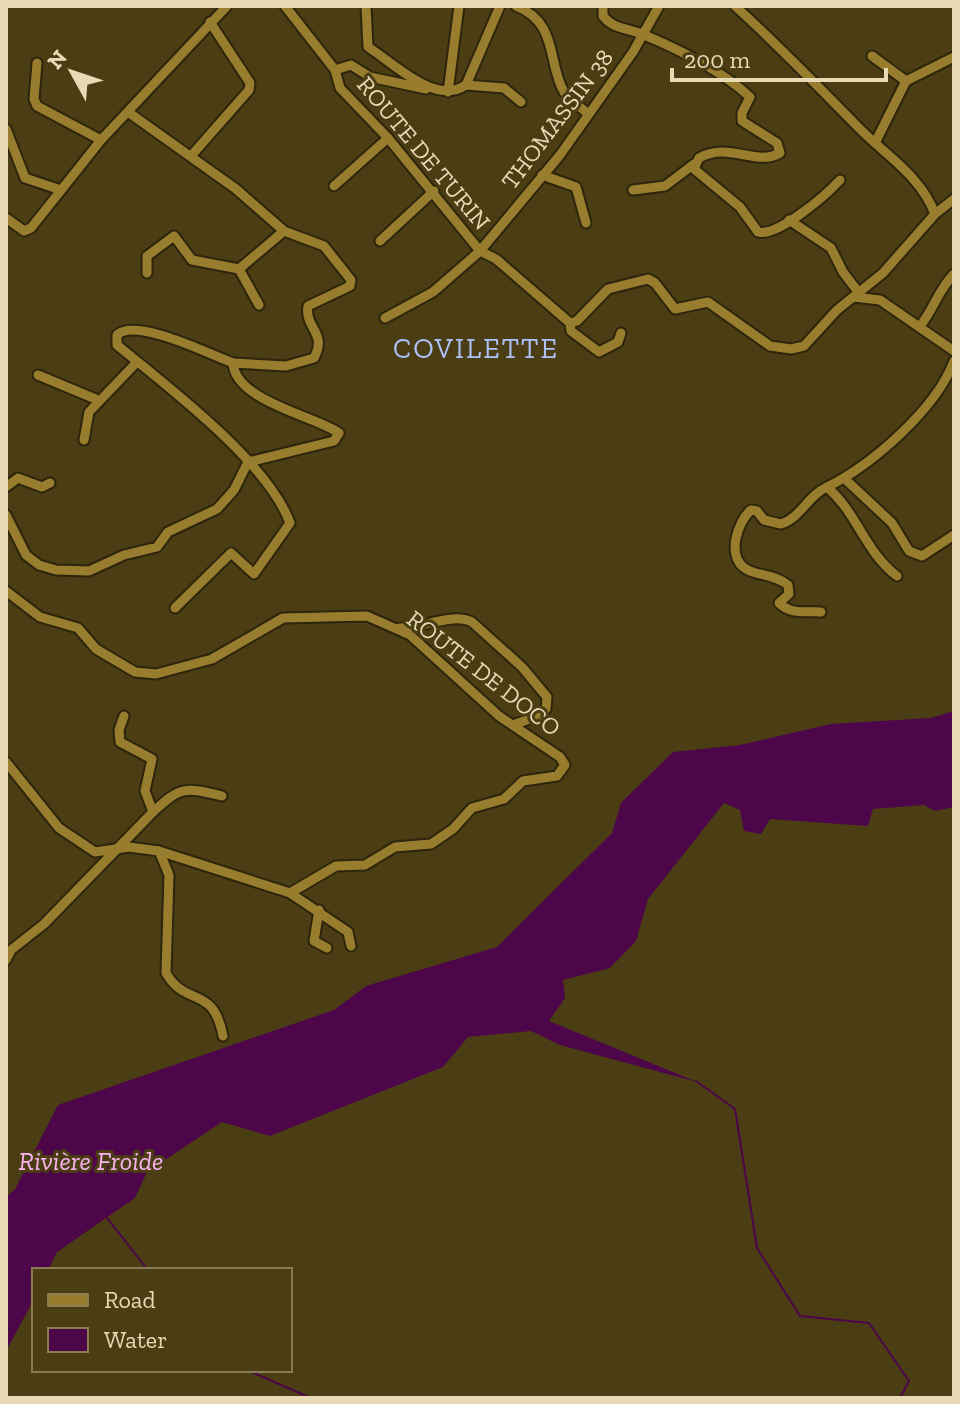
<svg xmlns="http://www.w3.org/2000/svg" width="960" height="1404" viewBox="0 0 960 1404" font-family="'Zilla Slab',serif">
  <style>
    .water { fill: #4c0649 }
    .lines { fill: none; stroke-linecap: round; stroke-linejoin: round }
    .stream { stroke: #4c0649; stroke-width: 2 }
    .minor-casing { stroke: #2d250c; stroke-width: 13 }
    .minor { stroke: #987d2e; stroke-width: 9 }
    .labels { text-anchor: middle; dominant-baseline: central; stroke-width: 6; stroke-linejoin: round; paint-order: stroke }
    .street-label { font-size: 24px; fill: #e7dab5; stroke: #4b3d14 }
    .water-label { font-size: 26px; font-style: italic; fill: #f8b3f1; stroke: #4b3d14 }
    .quarter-label { font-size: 28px; letter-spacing: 2px; fill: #afc2f8; stroke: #4b3d14 }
  </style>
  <rect width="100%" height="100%" fill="#4b3d14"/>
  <path class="water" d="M954,711V807L935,811L924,805L873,809L868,826L770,819L761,834L744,831L740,810L724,803L648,899L636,941L610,968L563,980L565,998L549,1021L697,1082L560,1045L531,1031L468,1037L443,1067L270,1136L222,1122L147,1172L135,1198L57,1252L48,1270H34V1299L6,1351V1197L15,1189L58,1105L334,1010L366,986L497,947L612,833L621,803L673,752L740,745L831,724L931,718Z"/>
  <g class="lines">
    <g class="stream">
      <path d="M696,1081L735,1109L757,1248L800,1316L869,1323L909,1381L900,1398"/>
      <path d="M107,1218L148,1270"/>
      <path d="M247,1370L311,1398"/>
    </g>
    <defs>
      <g id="minor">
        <path d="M285,6L335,70L340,88L388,138L480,251L496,259L570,323L577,321L608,289L648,279L655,283L675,309L708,302L770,346L791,349L804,346L837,310L883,273L935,214C920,174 883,154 854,123C815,83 777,44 735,6"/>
        <path d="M366,6L368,47C395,64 435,106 466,85L500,6"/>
        <path d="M516,6C559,23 547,63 564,92C569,100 581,107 588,114"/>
        <path d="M603,6V16C613,29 627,28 642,34C678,49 722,71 750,97L742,113V121L777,143L780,153C756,167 729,141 699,158L694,169L740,207L758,232C778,237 826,195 840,180"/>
        <path d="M872,56L906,81L954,57"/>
        <path d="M37,63L34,99L37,106L101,140"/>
        <path d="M335,70L351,65L370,77L426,89"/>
        <path d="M466,85L504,88L521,102"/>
        <path d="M448,92L459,6"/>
        <path d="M6,129L25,178L61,190"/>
        <path d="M875,143L906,81"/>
        <path d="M191,156L249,90L250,83L210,22"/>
        <path d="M542,175L576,187L586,223"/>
        <path d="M334,186L388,138"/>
        <path d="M633,190L665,186L694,164"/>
        <path d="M935,214L954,199"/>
        <path d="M6,218L24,231L31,228L101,140L227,6"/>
        <path d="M789,220L831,248L843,272L859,293"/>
        <path d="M380,241L434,191"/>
        <path d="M239,269L284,231"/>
        <path d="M147,273V256L174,236L192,260L239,269L259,305"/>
        <path d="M854,297L880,300L954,351"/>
        <path d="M385,318L433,292L480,251L560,155L633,52L659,6"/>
        <path d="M570,323L571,331L599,352L618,342L621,333"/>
        <path d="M920,326C934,309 938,290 954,274"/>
        <path d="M38,375L98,400"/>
        <path d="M84,440L89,412L137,362"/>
        <path d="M845,479L892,523L909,551L922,556L954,535"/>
        <path d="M6,487L18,478L42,487L50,483"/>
        <path d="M6,515L26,555L39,565L56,570L89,571L124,555L157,547L168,532L217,509L234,490L248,462L334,441L339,433C315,416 235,401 233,363L286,366L314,358C328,333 304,328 308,306L350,286L351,280L324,246L284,231L236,189L128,112"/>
        <path d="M897,576C865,552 858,514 827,487C872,465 936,409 954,361"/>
        <path d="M6,591L40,617L78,628L96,649L135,672L156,674L212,659L283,618L367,616L410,635L499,716L560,757L565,765L557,776L523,781L504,799L472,808L453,829L431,844L395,847L365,865L336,866L290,893L159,851"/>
        <path d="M175,608L231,553L254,574L290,523C268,462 168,387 117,345V335C136,317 211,355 233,363"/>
        <path d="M821,612C806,611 791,615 779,603L789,594L788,585C772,573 757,576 746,569C726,557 737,522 751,510L757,511L764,520L781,524C802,517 807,496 827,487"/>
        <path d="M400,628C423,628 454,612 472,622L522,667L547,697L546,709L540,715L513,725"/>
        <path d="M6,762L59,828L95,852L129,847L159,851L169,875L166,973C186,1008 213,984 223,1036"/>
        <path d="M153,812C181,786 185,787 222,796"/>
        <path d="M290,893L348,932L351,946"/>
        <path d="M319,910L314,941L327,948"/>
        <path d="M6,960L11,950L44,924L153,812L145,791L152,759L120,742L119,730L124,716"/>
      </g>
    </defs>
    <use href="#minor" class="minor-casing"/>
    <use href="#minor" class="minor"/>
  </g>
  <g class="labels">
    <g class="street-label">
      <text transform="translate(557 119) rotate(-53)">THOMASSIN 38</text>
      <text transform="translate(424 153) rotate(50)">ROUTE DE TURIN</text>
      <text transform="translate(484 673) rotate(38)">ROUTE DE DOCO</text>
    </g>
    <g class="water-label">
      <text x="91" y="1161">Rivière Froide</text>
    </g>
    <g class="quarter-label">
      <text x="476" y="348">COVILETTE</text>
    </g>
  </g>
  <rect width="960" height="1404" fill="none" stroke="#e7dab5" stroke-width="16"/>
  <rect x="32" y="1268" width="260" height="104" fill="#4b3d14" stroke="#897c54" stroke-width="2"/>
  <rect x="48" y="1294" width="40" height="12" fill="#987d2e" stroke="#897c54" stroke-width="2"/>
  <text x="104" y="1308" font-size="24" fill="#e7dab5">Road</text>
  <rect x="48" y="1328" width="40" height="24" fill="#4c0649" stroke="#897c54" stroke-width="2"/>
  <text x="104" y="1348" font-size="24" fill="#e7dab5">Water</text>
  <g transform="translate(72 72) rotate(310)" stroke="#4b3d14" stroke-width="6" paint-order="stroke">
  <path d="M0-6L14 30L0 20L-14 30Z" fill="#e7dab5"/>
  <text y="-12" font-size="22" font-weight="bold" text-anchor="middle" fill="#e7dab5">N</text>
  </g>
  <path d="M672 68v12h214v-12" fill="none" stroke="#e7dab5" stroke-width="4"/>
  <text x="684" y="68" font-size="24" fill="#e7dab5" stroke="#4b3d14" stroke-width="6" paint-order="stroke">200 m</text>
</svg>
